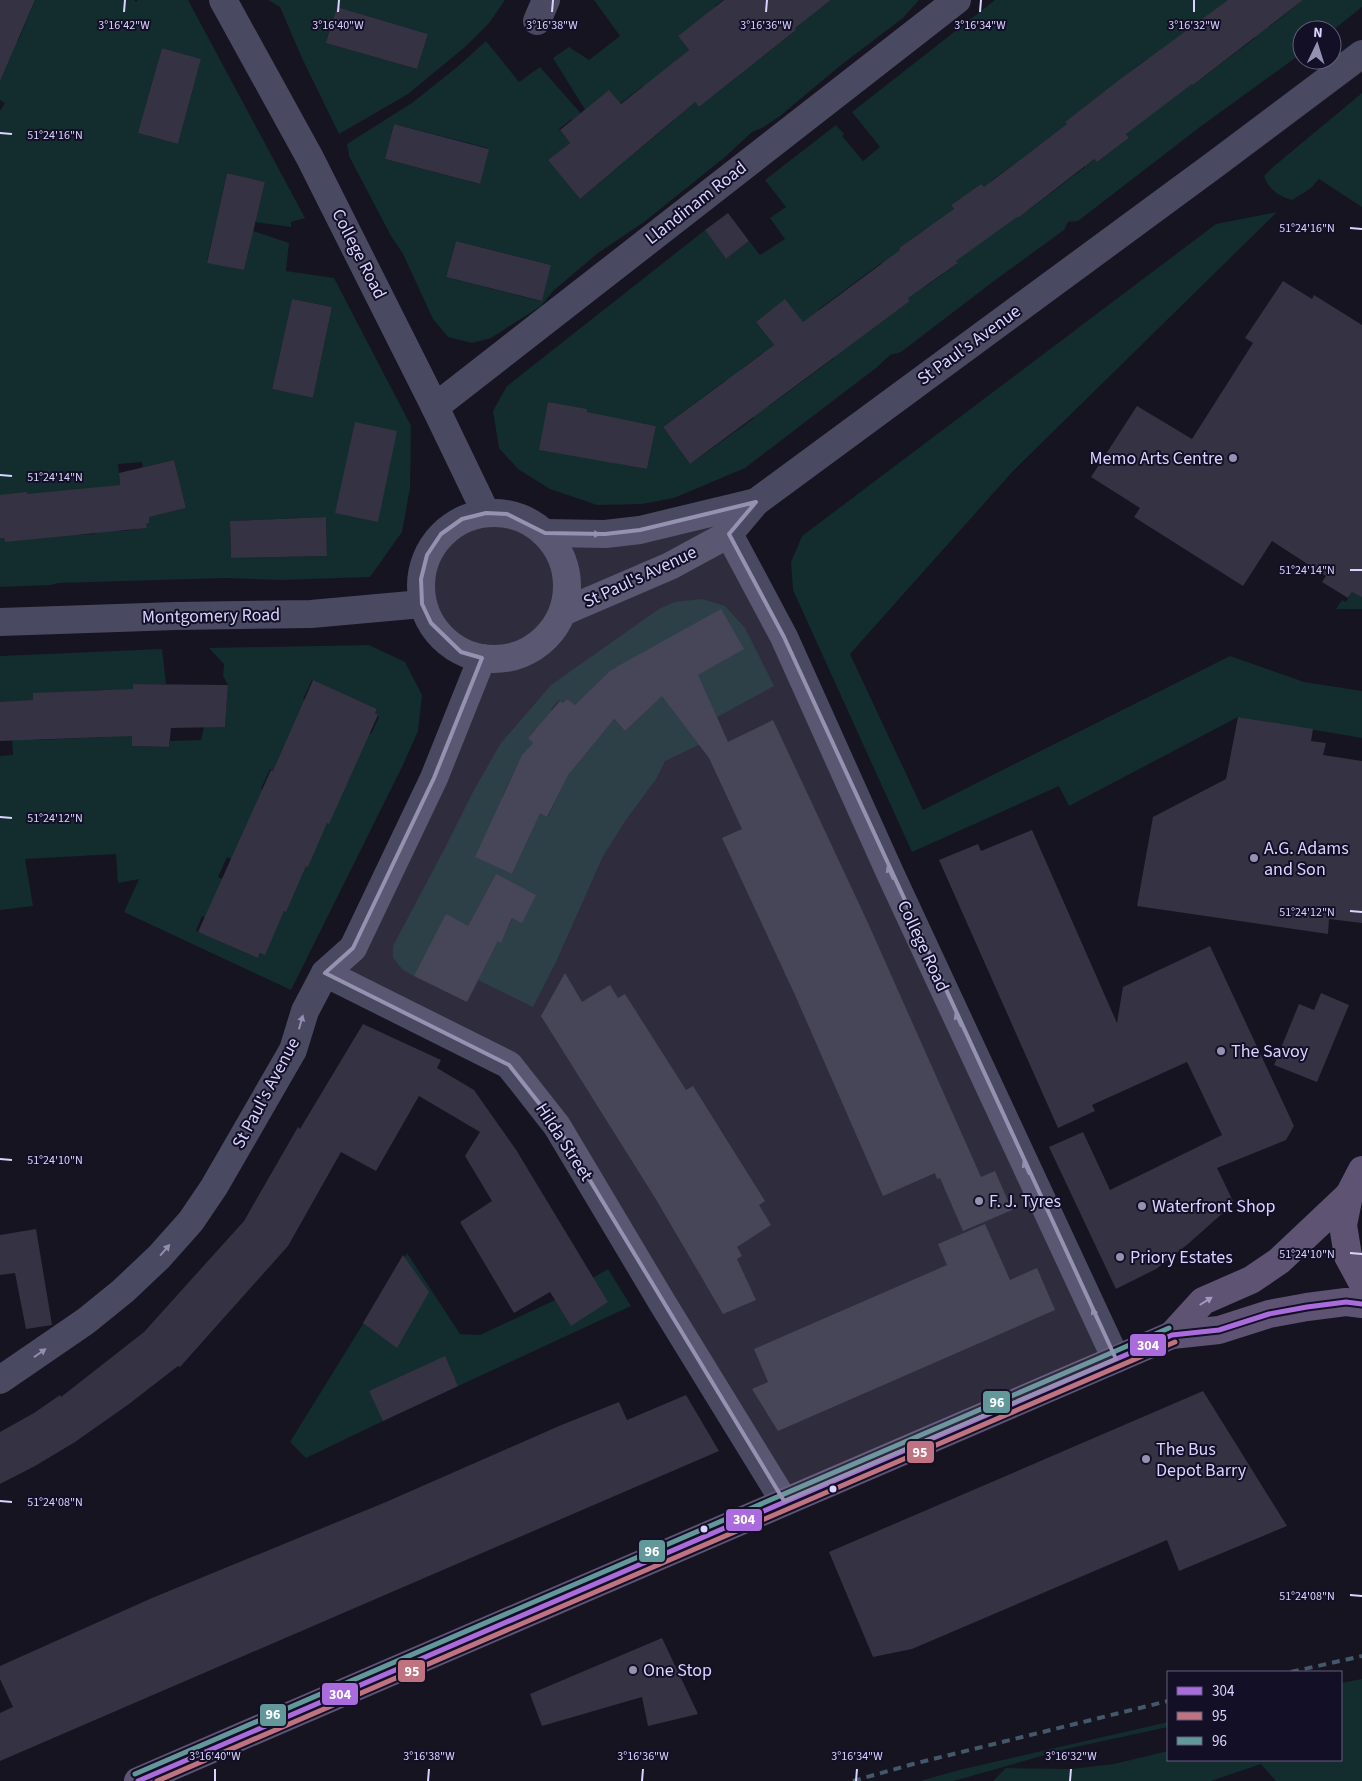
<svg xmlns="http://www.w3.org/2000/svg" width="1362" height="1781" viewBox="0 0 1362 1781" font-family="'Source Sans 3',sans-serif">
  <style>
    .green { fill: #132c2d; fill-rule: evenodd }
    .building { fill: #343243 }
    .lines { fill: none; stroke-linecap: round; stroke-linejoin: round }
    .street { stroke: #4a4962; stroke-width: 28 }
    .primary { stroke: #5e5373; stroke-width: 28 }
    .rail { stroke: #43596b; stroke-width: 4; stroke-dasharray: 8 6; stroke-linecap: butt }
    .bus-1-casing { stroke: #130f26; stroke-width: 9 }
    .bus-2-casing { stroke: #130f26; stroke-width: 9 }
    .bus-3-casing { stroke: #130f26; stroke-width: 9 }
    .bus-1 { stroke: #aa6cdc; stroke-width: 5 }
    .bus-2 { stroke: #bf7380; stroke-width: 5 }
    .bus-3 { stroke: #63989b; stroke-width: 5 }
    .oneway { fill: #928eb0 }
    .oneway2 { fill: #a29ac0 }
    .marked { fill: #9591b1; fill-opacity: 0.2; stroke: #9591b1; stroke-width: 4; stroke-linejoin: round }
    .ticks { fill: none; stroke: #d9d4ff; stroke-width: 2 }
    .poi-dot { fill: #9591b1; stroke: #130f26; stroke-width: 2 }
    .bus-dot { fill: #d9d4ff; stroke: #130f26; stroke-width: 2 }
    .labels { text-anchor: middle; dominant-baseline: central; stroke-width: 4; stroke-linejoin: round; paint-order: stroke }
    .street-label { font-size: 18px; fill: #d9d4ff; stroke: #130f26 }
    .poi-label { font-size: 18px; fill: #d9d4ff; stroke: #130f26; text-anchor: start }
    .ticks-label { font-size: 12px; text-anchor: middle; fill: #d9d4ff; stroke: #130f26; stroke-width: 4; stroke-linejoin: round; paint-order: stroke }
    .line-badge { stroke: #130f26; stroke-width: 2 }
    .badge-label { font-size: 14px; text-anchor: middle; font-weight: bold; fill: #fff }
  </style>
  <rect width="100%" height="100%" fill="#161421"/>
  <g class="green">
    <path d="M35,0H134L136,2L138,0H188L305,218L291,222V227L255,222L265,182L227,173L207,262L244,270L253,231L289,243L286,271L334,278L411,426L410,488L402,532L370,577L281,580L225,578L58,583L50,585L0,587V538H4L5,542L0,495V111L5,103L0,100V33L18,41ZM162,48L201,59L178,144L139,133ZM292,299L332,307L313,398L272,389ZM174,460L186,508L157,515L145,467ZM142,462L149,523L146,524V528L123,531L95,529V534L74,535V532L120,485L118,464ZM326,517L327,556L231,558L230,521Z"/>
    <path d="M268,0H505L489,23L465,47L408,94L339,134L302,58L280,7ZM337,7L428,34L417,69L327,43Z"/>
    <path d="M594,0H723L715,6L726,19L693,25L678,36L689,50L667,68L699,107L796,30L772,0H814L821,8L831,0H919L903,18L841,65L780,116L762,128L752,132L725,157L644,222L598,253L553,291L541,306L491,338L472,343L448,337L433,319L403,254L391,236L349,156L347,144L412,103L456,68L486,41L519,82L540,67L592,126L583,133L572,119L559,129L570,143L549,160L580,199L673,121L643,86L594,124L553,58L569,47L589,60L620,36ZM394,124L488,148L479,184L385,159ZM456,241L551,265L541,301L446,277Z"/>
    <path d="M995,0H1248L1269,27L1303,0H1362V7L1332,31L1302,30V53L1200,127L1078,221L1068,222L1064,230L994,281L901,352L890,355L876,368L745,468L674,498L642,504L597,505L550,489L518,469L499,448L493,411L507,386L705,230L726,259L749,241L760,255L785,239L770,218L786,207L765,180L836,125L844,134L842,136L863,161L880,147L852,112ZM1227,1L1255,38L1193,85L1164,50ZM1147,59L1175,96L1121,128L1129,138L1097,162L1065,122ZM1058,131L1085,167L1018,218L990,182ZM981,184L1008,223L950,253L957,264L926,286L899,248L927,228L958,215L951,205ZM881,263L910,301L846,348L818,310ZM806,321L834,358L769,406L741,369L774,345L756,322L803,323ZM726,380L754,418L690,464L663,427ZM548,402L618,429L620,419L656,426L647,469L614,463Z"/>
    <path d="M1362,93V207L1319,179L1311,188L1292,200C1278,196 1269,190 1264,176L1273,167Z"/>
    <path d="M1277,212L1013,471L850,654L923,810L1230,656L1304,682L1362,691V738L1238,717L1069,806L1059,786L912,852L793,590L791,562L802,536L1216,224Z"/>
    <path d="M1362,586V609H1336L1342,600L1346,602L1352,592Z"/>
    <path d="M702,599L725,606L745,628L774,686L717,717L724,733L665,761L656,779L625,821L603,856L555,964L533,1007L478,980L498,941L501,942L513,918L496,874L468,926L414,976L403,970L393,958V946L445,848L474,790L501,743L551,685L659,609L675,602ZM615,667L652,705L625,731L588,693ZM567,699L605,730L529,747L533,743L528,738L535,729L540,733L556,714L551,709L559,700L563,703ZM519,762L563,784L548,817L503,795ZM495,815L531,832L512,874L476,857Z"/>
    <path d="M369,645L405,662L422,695L418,731L402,767L291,990L124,912L139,879L118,883L116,854L25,859L33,906L0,910V756L13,755L10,702L0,703V656L162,649L166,684H133L132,746L169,747L170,741L201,740L204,727L225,726L228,685L223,676L224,664L209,648ZM312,680L377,709L375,713L379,717L371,734L321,707L303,699ZM103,690L106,737L35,740L33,694ZM270,769L335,798L279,797L261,789ZM227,857L284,883L285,912L281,910L258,958L196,931L202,916L221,924L236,885L218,877Z"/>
    <path d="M407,1253L460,1334L480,1335L555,1300L608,1269L631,1306L383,1421L306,1458L290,1442Z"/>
    <path d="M1362,1679V1781H1276L1261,1764L1211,1781H993L1006,1768L1071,1769L1114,1764L1168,1751V1760H1341V1683Z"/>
    <path d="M1168,1722V1727L1066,1749L954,1781H920L959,1770Z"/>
  </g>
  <g class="building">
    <path d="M0,0H35L0,81Z"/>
    <path d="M724,0H831L795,28L796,30L699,107L695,102L580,199L548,160L570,143L560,130L609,90L621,104L689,50L678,36Z"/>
    <path d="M1228,0H1303L1193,85L1192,84L1126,134L1129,138L1097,162L1094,159L1018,218L1017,217L956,261L958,263L908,298L910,301L690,464L663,427L774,345L756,322L785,299L803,322L900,250L899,248L954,209L951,205L981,184L984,187L1067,124L1065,122L1119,80Z"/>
    <path d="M337,7L428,34L417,69L326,43Z"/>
    <path d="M162,48L201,59L178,144L138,133Z"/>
    <path d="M394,124L489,149L480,184L385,159Z"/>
    <path d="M227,173L265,182L244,270L207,263Z"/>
    <path d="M728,213L749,241L726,259L705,230Z"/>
    <path d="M456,241L551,265L542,301L446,277Z"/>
    <path d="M1283,281L1312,299L1314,295L1362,325V597L1352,592L1348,598L1322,582L1326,576L1272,541L1243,586L1134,517L1140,508L1091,477L1137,406L1192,439L1253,343L1245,338Z"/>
    <path d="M292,299L332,307L313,398L272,389Z"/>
    <path d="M548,402L587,409V412L656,426L647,469L539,450Z"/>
    <path d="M355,422L397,431L378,522L335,513Z"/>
    <path d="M174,460L186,508L149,517V523L146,524L147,528L5,542L4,538H0V495L27,492V494L120,485L119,473Z"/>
    <path d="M326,517L327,556L231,558L230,521Z"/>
    <path d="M721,609L744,649L698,675L728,742L773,720L868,923L981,1177L995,1171L1012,1210L963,1231L940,1178L937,1179L935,1173L883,1196L795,995L722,838L742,829L709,758L662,696L625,731L614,719L568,775L547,817L540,813L512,874L475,857L522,755L533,743L528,738L560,701L563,703L567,699L575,705L611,670Z"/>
    <path d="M313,680L377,709L375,713L378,715L329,824L327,823L308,867L306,866L286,912L284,911L265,955L260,953L258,958L198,932L271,770L273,771Z"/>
    <path d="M133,684L228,685L225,727L171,728L169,747L132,746V736L0,741V702L33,700V693L133,689Z"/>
    <path d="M1238,717L1313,729L1311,741L1326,743L1323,755L1362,761V923L1329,919L1328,934L1137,906L1153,817L1226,779Z"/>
    <path d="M1032,830L1117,1023L1123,987L1210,946L1294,1126L1286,1140L1217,1168L1234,1203L1188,1244L1156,1269L1116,1289L1049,1147L1083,1132L1110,1190L1222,1135L1187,1062L1092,1105L1095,1111L1058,1128L939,860L978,844L981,851Z"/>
    <path d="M496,874L536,895L522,923L512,918L501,943L498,941L467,1002L414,976L446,914L468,926Z"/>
    <path d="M565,973L582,1002L610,985L618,998L625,994L686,1090L693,1086L765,1201L759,1205L771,1225L737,1247L742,1256L737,1259L756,1300L723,1314L657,1201L541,1016Z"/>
    <path d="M1321,993L1349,1005L1317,1082L1274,1065L1299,1004L1314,1010Z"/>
    <path d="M363,1024L441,1060L437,1068L474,1090L519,1154L518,1153L608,1302L571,1326L550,1292L514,1313L460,1222L492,1201L465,1156L480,1132L419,1096L376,1171L341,1152L288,1246L180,1367L178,1366L129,1404L75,1442L35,1466L0,1484V1432L34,1413L60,1395L61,1397L144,1332L244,1221L298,1127L300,1129Z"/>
    <path d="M985,1224L1010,1280L1037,1268L1055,1310L778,1431L752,1389L768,1382L754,1349L947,1265L938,1244Z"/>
    <path d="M36,1229L52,1325L26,1329L15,1273L0,1275V1235Z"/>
    <path d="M403,1255L429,1292L397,1348L363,1323Z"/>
    <path d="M445,1356L458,1386L383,1421L369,1391Z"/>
    <path d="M1203,1391L1287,1526L1179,1571L1167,1540L912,1649L873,1657L829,1552Z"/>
    <path d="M686,1395L719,1451L0,1761V1713L13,1707L0,1679V1666L152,1598L386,1502L559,1426L619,1402L627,1420Z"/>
    <path d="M662,1638L698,1714L648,1726L642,1697L542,1726L530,1694Z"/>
  </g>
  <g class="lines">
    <g class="street">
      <path d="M223,0L310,158L435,407L486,513"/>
      <path d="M537,21L546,0"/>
      <path d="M435,407L957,0"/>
      <circle cx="494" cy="586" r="73"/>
      <path d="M545,533L605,534L640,530L756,502"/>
      <path d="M729,534L784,637L890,873L1116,1359"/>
      <path d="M563,612L670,566L729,534L756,502L1214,165L1362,54"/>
      <path d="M0,622L176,616L311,614L422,604"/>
      <path d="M325,973L509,1065L557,1126L663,1304L784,1501"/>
      <path d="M0,1380L86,1321L123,1291L159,1257L191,1221L214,1187L293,1050L305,1011L325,973L353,948L434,778L482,658"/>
    </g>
    <g class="primary">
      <path d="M1362,1170L1349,1195L1343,1225L1348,1256L1362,1282"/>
      <path d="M1172,1335L1203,1301L1251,1280L1279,1261L1349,1195"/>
      <path d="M138,1781L1172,1335L1219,1330L1269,1314L1307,1307L1346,1302L1362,1304"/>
    </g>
    <g class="rail">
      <path d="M1291,1672L1362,1656"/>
      <path d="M853,1781L913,1764L1168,1701"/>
    </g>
    <defs>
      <path id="bus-1" d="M138,1781L1172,1335L1219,1330L1269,1314L1307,1307L1346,1302L1362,1304"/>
      <path id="bus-2" d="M157,1781L1175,1342"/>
      <path id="bus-3" d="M135,1774L1169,1328"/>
    </defs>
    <use href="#bus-1" class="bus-1-casing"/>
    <use href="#bus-2" class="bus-2-casing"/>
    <use href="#bus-3" class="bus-3-casing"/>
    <use href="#bus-1" class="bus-1"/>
    <use href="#bus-2" class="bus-2"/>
    <use href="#bus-3" class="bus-3"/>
  </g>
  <defs><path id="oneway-solid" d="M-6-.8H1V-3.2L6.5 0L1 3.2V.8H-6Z" transform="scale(1.25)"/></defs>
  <g class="oneway">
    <use href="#oneway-solid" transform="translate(593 534) rotate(1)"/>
    <use href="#oneway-solid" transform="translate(890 873) rotate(-115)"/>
    <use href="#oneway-solid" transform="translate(958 1020) rotate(-115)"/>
    <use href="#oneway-solid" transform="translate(301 1022) rotate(-74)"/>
    <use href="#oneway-solid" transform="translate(1026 1168) rotate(-115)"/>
    <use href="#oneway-solid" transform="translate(165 1250) rotate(-49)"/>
    <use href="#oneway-solid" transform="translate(1095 1315) rotate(-115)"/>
    <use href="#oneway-solid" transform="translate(40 1353) rotate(-35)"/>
  </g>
  <use class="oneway2" href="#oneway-solid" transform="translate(1206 1301) rotate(-32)"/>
  <path class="marked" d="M756,502L729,534L784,637L1116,1359L784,1501L557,1126L509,1065L325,973L353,948L434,778L482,658L461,652L431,623L422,604L421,579L427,555L441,534L462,519L486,513L507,514L545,533L605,534L640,530Z"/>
  <path class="ticks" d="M124,12L125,0M338,12L339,0M552,12L553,0M766,12L767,0M980,12L981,0M1194,12V0M0,133L12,134M1350,228L1362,229M0,475L12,476M1350,570H1362M0,817L12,818M1350,911L1362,912M0,1159L12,1160M1350,1253L1362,1254M0,1501L12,1502M1350,1595L1362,1596M215,1781V1769M428,1781L429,1769M642,1781L643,1769M856,1781L857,1769M1070,1781L1071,1769"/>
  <g class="poi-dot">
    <circle cx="1233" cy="458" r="5"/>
    <circle cx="1254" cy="858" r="5"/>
    <circle cx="1221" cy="1051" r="5"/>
    <circle cx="979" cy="1201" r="5"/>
    <circle cx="1142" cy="1206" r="5"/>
    <circle cx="1120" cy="1257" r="5"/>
    <circle cx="1146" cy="1459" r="5"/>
    <circle cx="633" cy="1670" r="5"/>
  </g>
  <g class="bus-dot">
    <circle cx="833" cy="1489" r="4.5"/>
    <circle cx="704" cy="1529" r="4.5"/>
  </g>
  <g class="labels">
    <g class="street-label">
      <text transform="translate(696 203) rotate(-38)">Llandinam Road</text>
      <text transform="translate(359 254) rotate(63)">College Road</text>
      <text transform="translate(969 345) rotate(-36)">St Paul's Avenue</text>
      <text transform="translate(640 577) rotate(-25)">St Paul's Avenue</text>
      <text transform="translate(211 616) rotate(-1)">Montgomery Road</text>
      <text transform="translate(923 946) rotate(65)">College Road</text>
      <text transform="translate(266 1093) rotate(-62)">St Paul's Avenue</text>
      <text transform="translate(564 1142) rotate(57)">Hilda Street</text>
    </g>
    <g class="poi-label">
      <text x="1223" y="458" text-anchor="end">Memo Arts Centre</text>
      <text x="1264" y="848">A.G. Adams<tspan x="1264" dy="21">and Son</tspan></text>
      <text x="1231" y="1051">The Savoy</text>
      <text x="989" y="1201">F. J. Tyres</text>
      <text x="1152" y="1206">Waterfront Shop</text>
      <text x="1130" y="1257">Priory Estates</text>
      <text x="1156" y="1449">The Bus<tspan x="1156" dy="21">Depot Barry</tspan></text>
      <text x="643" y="1670">One Stop</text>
    </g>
  </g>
  <g class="ticks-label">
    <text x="124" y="29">3°16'42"W</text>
    <text x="338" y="29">3°16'40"W</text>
    <text x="552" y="29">3°16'38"W</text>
    <text x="766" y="29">3°16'36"W</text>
    <text x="980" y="29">3°16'34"W</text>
    <text x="1194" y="29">3°16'32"W</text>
    <text x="55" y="139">51°24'16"N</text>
    <text x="1307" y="232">51°24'16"N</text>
    <text x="55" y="481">51°24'14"N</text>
    <text x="1307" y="574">51°24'14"N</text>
    <text x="55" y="822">51°24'12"N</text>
    <text x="1307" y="916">51°24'12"N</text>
    <text x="55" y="1164">51°24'10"N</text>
    <text x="1307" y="1258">51°24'10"N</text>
    <text x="55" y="1506">51°24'08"N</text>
    <text x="1307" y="1600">51°24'08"N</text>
    <text x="215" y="1760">3°16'40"W</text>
    <text x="429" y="1760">3°16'38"W</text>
    <text x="643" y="1760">3°16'36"W</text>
    <text x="857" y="1760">3°16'34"W</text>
    <text x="1071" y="1760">3°16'32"W</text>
  </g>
  <g class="line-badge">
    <rect x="1129" y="1333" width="38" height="24" rx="5" fill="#aa6cdc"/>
    <rect x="982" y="1390" width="29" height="24" rx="5" fill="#63989b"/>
    <rect x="906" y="1440" width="29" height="24" rx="5" fill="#bf7380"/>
    <rect x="725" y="1508" width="38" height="24" rx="5" fill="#aa6cdc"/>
    <rect x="638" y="1539" width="28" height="24" rx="5" fill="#63989b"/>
    <rect x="397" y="1659" width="29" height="24" rx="5" fill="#bf7380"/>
    <rect x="321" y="1682" width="38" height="24" rx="5" fill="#aa6cdc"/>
    <rect x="259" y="1703" width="28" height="24" rx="5" fill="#63989b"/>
  </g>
  <g class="badge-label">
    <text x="1148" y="1350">304</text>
    <text x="997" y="1407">96</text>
    <text x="920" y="1457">95</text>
    <text x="744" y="1524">304</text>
    <text x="652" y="1556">96</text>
    <text x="412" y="1676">95</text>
    <text x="340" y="1699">304</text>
    <text x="273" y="1719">96</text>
  </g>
  <rect x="1167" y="1671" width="175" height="90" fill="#130f26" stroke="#625e7d"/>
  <rect x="1177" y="1687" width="25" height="8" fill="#aa6cdc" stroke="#625e7d"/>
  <text x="1212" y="1696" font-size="15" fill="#d9d4ff">304</text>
  <rect x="1177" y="1712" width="25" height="8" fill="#bf7380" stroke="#625e7d"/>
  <text x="1212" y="1721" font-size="15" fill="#d9d4ff">95</text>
  <rect x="1177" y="1737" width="25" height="8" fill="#63989b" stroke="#625e7d"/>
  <text x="1212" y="1746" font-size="15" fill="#d9d4ff">96</text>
  <g transform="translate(1317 45) rotate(4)"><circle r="24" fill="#130f26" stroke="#625e7d"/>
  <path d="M0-4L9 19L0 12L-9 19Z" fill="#9591b1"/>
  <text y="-8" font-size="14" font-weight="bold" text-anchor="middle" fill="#d9d4ff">N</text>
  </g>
</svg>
